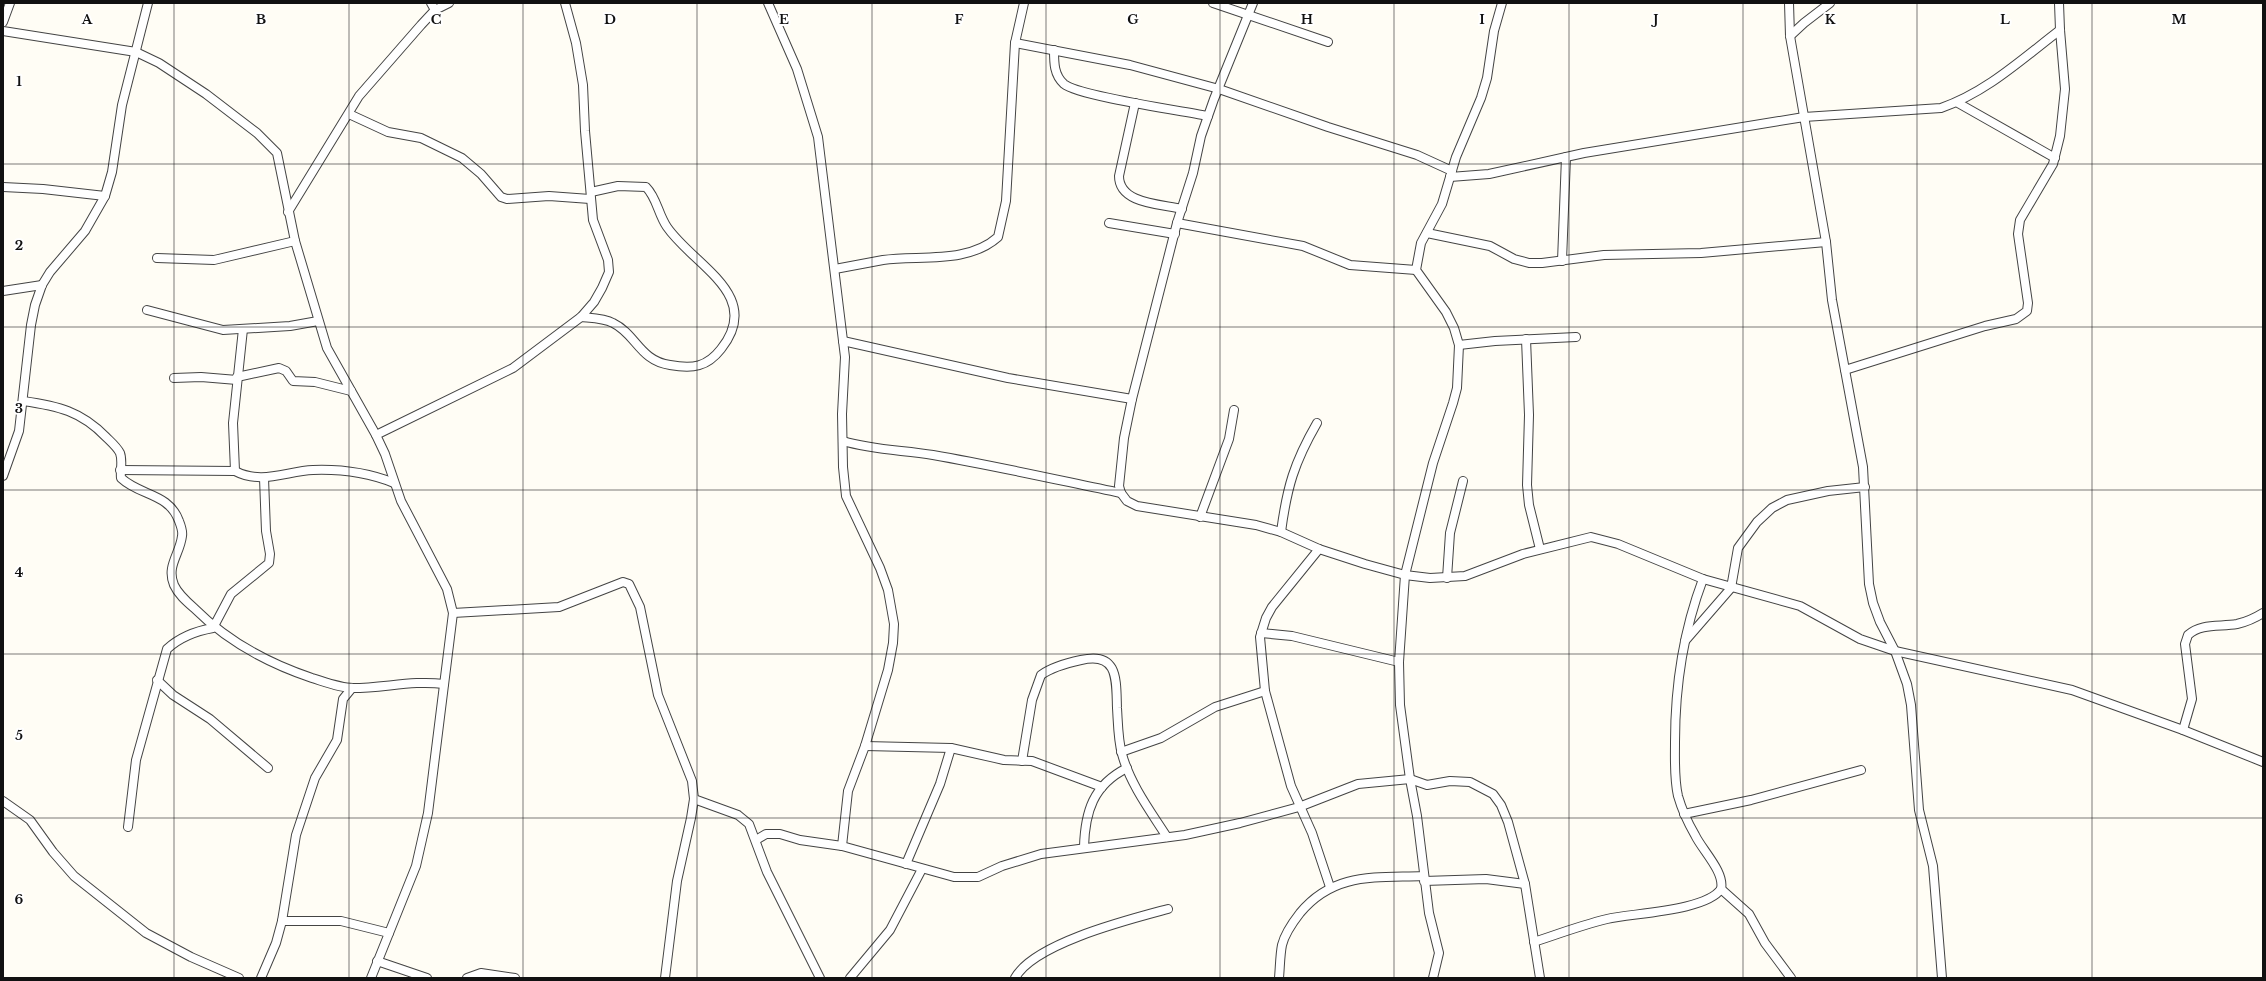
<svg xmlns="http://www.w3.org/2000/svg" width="2266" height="981" viewBox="0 0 2266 981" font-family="'Libre Baskerville',serif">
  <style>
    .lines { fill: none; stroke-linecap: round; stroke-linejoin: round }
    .street-casing { stroke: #444; stroke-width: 10 }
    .street { stroke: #fff; stroke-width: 8 }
    .grid { fill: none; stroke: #111; stroke-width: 1; stroke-opacity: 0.55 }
    .grid-label { font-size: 13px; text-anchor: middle; font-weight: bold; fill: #111; stroke: #fff; stroke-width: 4; stroke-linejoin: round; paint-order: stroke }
  </style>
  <rect width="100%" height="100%" fill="#fffdf5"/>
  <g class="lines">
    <defs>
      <g id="street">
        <path d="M431,3L435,10"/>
        <path d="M768,3L797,69L818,137L845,357L842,414L843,467L846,496L880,568L888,590L894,624L893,643L888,670L865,746L848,791L842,846"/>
        <path d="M1213,3L1328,42"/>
        <path d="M1253,3L1214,99L1201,136L1193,173L1177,223L1132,399L1124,438L1119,486L1121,493L1127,501L1137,506L1256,525L1281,532L1319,549L1365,564L1405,575L1430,578L1465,576L1523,554L1591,537L1618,544L1703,579L1800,606L1860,639L1895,651L2072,690L2183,730L2263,762"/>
        <path d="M1789,3L1790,36L1826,242L1832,300L1863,467L1869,584L1873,603L1880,622L1895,651L1907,684L1911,705L1919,810L1933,866L1942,978"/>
        <path d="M3,22L10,3"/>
        <path d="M3,31L136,52L159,63L206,94L257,133L277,153L295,241L327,348L376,435L385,454L401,501L447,589L453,613L428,813L416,866L371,978"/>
        <path d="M1790,36L1804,23L1830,3"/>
        <path d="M1015,43L1130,65L1219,89L1328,127L1417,155L1452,171"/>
        <path d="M1054,50C1054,63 1054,75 1064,84C1078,96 1183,111 1208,116"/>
        <path d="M1135,103L1119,176C1119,204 1161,204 1182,209"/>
        <path d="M1958,103L2055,158"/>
        <path d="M349,114L388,132L421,138L462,158L481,174L501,197L507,199L549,196L590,199"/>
        <path d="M1450,177L1489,174L1584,153L1804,117L1941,108C1987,92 2022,59 2060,30"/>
        <path d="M3,187L43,189L105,196"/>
        <path d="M288,212L359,96L421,25L435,10L449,3"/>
        <path d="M1109,223L1175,234"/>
        <path d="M1177,223L1303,246L1350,265L1416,270"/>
        <path d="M1427,233L1490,246L1514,259L1529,263H1542L1604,255L1701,253L1826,242"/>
        <path d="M157,258L214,260L295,241"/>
        <path d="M1562,261L1566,157"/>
        <path d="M835,269C851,266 867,263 883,260C920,255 968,264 998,237L1006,201L1015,43L1024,3"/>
        <path d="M3,291L42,285"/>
        <path d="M147,310L223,330L290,326L318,321"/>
        <path d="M581,317C591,318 604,318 613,323C636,334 640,361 670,365C693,369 707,367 721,349C764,295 694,266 667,227C658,214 657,198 646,187L618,186L591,192"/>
        <path d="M243,329L233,423L235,471C261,485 287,471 313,470C341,469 369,473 394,483"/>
        <path d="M1526,339L1529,415L1527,485L1529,505L1540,549"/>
        <path d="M843,341L1008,378L1132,399"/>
        <path d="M1459,345L1495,341L1576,337"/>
        <path d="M1845,370L1985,326L2016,319L2027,311L2028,303L2018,234L2020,220L2053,164L2060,136L2065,89L2060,30L2059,3"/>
        <path d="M237,377L279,368L286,371L293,381L315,382L351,391"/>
        <path d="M174,378L201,377L237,380"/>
        <path d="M23,401C58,406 81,411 106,437C111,442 117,447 120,453C123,461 120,470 121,478C140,496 169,493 179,521C181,526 183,531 182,536C180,554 166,566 174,585C178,594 186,601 194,608C227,641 267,663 312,678C325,682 340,688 353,688C384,688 413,680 444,684"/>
        <path d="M376,435L513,368L581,317L594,302L602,288L609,272L608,260L593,220L585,131L583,85L576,43L565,3"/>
        <path d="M843,441C873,450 902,450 933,455C996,466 1058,480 1121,493"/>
        <path d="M120,470L235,471"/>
        <path d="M3,476L19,431L31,325L35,305L42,285L50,272L85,231L105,196L112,172L122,105L148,3"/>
        <path d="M1200,517L1229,439L1234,410"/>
        <path d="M1281,532C1287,487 1294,463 1317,423"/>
        <path d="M1319,549L1272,607L1266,618L1260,637L1265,691L1291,786L1312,833L1330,887"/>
        <path d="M1447,578L1450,533L1463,481"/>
        <path d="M453,613L559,607L623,582L629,584L640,607L658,695L692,781L694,799L691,818L677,881L665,978"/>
        <path d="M1261,633L1292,636L1399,662"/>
        <path d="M1685,641L1731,588L1738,548L1757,522L1772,508L1787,500L1828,491L1865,487"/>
        <path d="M157,680L173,695L210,719L268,768"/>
        <path d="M2183,730L2192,699L2185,644L2188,635C2201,623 2220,627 2237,624C2246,622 2255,618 2263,613"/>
        <path d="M865,746L951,748L1004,760L1032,761L1102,787"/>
        <path d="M1121,752L1161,738L1215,707L1265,691"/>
        <path d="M1022,761L1032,700L1041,675C1052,667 1067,663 1081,660C1119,651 1116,681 1117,708C1118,723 1118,740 1122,754C1130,784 1151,812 1167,837"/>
        <path d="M694,799L738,815L749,824L767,872L820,978"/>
        <path d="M3,801L30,820L53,852L74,876L146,933L191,957L239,978"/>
        <path d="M1684,814L1751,800L1861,770"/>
        <path d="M128,827L136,760L167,649C181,636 196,631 213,628L231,594L269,563L270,554L266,531L264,478"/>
        <path d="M756,840L766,834H780L800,840L842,846L954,877H978L1002,866L1041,854L1185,835L1240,823L1299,807L1358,784L1410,779L1427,785L1450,781L1470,782L1493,794L1501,805L1508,822L1525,884L1540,978"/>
        <path d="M1084,847C1085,812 1093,785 1127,768"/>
        <path d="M906,864L940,784L951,748"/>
        <path d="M1424,881L1486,879L1525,884"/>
        <path d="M1721,889L1749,914L1765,943L1791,978"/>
        <path d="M282,921H341L389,933"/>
        <path d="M1534,942C1558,934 1582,925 1607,919C1633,913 1706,911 1721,889C1725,872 1702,850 1695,835C1688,823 1682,810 1678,796C1674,779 1675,760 1675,742C1675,686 1683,632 1703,579"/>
        <path d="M377,961L427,978"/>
        <path d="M261,978L276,943L282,921L296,835L315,778L337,740L343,699L352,688"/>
        <path d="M467,978L481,973L515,978"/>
        <path d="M850,978L890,930L922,869"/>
        <path d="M1015,978C1034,943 1131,919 1168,909"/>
        <path d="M1279,978C1280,967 1280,955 1282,945C1285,933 1293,922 1300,913C1334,872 1375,878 1423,876"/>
        <path d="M1433,978L1439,953L1429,913L1417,816L1410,779L1400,705L1399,662L1405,575L1433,463L1453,403L1457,388L1459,345L1454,328L1446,312L1416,270L1421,243L1442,204L1456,157L1481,98L1487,78L1494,31L1502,3"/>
      </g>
    </defs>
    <use href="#street" class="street-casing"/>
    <use href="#street" class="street"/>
  </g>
  <path class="grid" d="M174,3V978M349,3V978M523,3V978M697,3V978M872,3V978M1046,3V978M1220,3V978M1394,3V978M1569,3V978M1743,3V978M1917,3V978M2092,3V978M3,164H2263M3,327H2263M3,490H2263M3,654H2263M3,818H2263"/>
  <g class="grid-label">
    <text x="87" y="24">A</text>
    <text x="261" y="24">B</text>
    <text x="436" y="24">C</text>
    <text x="610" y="24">D</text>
    <text x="784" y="24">E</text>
    <text x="959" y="24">F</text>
    <text x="1133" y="24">G</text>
    <text x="1307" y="24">H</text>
    <text x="1482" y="24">I</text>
    <text x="1656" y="24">J</text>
    <text x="1830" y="24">K</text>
    <text x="2005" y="24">L</text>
    <text x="2179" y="24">M</text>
    <text x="19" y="86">1</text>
    <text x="19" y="250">2</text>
    <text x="19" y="413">3</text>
    <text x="19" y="577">4</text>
    <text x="19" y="740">5</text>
    <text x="19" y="904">6</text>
  </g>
  <rect width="2266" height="981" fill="none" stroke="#111111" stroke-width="8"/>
</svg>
